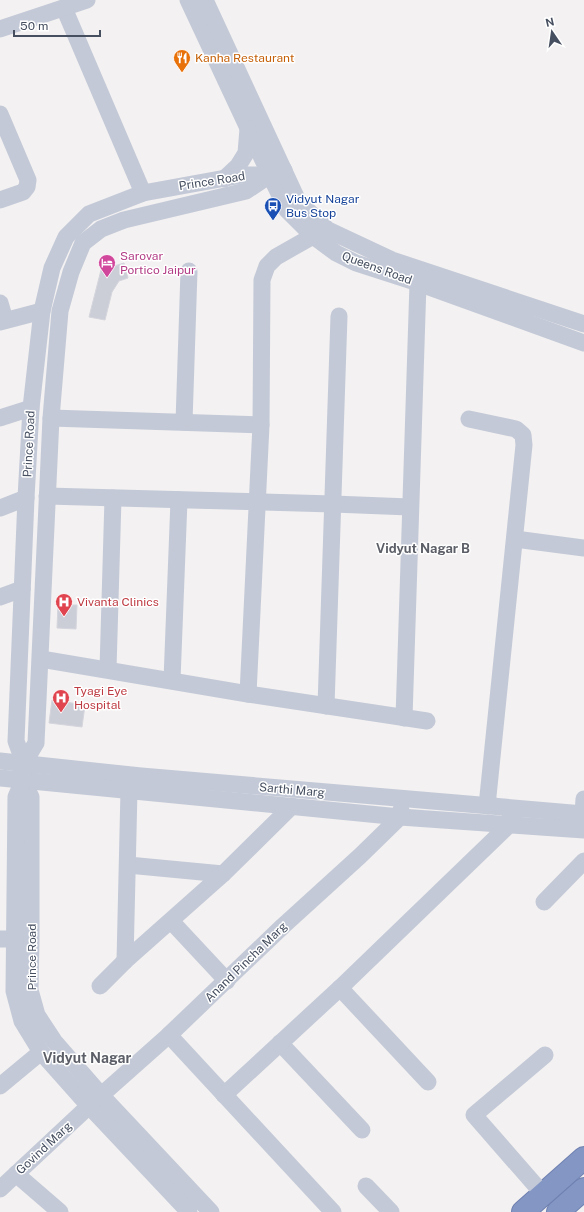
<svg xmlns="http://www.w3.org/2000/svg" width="584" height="1212" viewBox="0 0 584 1212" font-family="'Public Sans',sans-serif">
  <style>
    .building { fill: #ccced7; stroke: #d4d5dd }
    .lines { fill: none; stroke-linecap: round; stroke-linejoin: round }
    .highway-casing { stroke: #6f81b0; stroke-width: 24 }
    .minor { stroke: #c3c9d7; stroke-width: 17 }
    .highway { stroke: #8496c4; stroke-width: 22 }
    .labels { text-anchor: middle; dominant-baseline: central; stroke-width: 3; stroke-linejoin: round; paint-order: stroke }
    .food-label { font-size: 12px; fill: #c56008; stroke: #fff; text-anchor: start }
    .street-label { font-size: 12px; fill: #464f60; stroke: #fff }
    .transit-label { font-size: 12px; fill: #164399; stroke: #fff; text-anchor: start }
    .hotel-label { font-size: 12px; fill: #b23c85; stroke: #fff; text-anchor: start }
    .health-label { font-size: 12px; fill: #be3a42; stroke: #fff; text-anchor: start }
    .neighbourhood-label { font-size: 13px; font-weight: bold; fill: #5c5f67; stroke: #fff }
    .quarter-label { font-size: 14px; font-weight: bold; fill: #5c5f67; stroke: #fff }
  </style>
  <rect width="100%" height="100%" fill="#f3f1f1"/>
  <g class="building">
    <path d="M124,263L128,278L119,281L112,292L105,320L89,317L101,270Z"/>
    <path d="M58,605H77L76,629L57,628Z"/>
    <path d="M52,700L85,705L82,727L49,723Z"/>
  </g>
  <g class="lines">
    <defs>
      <g id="highway">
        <path d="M523,1212L584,1158"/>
        <path d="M558,1212L584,1189"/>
      </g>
    </defs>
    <use href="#highway" class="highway-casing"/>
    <g class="minor">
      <path d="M188,0L270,175L287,210L313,236L336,253L356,263L418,283L584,343"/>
      <path d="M205,0L298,201L328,230L392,260L584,324"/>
      <path d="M64,8L143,193"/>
      <path d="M0,29L87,0"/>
      <path d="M0,114L28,180L27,187L23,192L0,200"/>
      <path d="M224,179L238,166L246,153L248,129"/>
      <path d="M0,303L5,320"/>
      <path d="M0,322L42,311"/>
      <path d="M0,418L31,408"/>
      <path d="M51,418L261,425"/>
      <path d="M469,419L516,429L523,435L524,445L488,796V806"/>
      <path d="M184,422L189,271"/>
      <path d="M47,496L333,504L410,507"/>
      <path d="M0,508L26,498"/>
      <path d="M515,539L584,548"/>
      <path d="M0,597L22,589"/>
      <path d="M41,659L248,694L427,721"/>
      <path d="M108,669L113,498"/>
      <path d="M172,680L179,500"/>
      <path d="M248,694L261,425L262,280L267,266L276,257L313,236"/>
      <path d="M326,706L339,316"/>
      <path d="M404,718L418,283"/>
      <path d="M0,761L141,776L584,814"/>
      <path d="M24,763L36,743L51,418L60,311L71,272L83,243L101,229L124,220L246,191L270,175L284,170"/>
      <path d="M0,778L400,817L584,830"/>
      <path d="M23,781L31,797V939L30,990L37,1015L54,1041L101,1095L211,1212"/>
      <path d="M583,814L584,799"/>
      <path d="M128,865L223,874"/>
      <path d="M544,902L584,861"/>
      <path d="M171,921L227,981"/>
      <path d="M0,939H15"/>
      <path d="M125,961L129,790"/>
      <path d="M100,986L125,961L223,874L292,806"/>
      <path d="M340,988L428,1082"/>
      <path d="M169,1035L333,1212"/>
      <path d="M280,1043L362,1130"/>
      <path d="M0,1086L41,1052"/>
      <path d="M224,1095L340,988L510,824V818"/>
      <path d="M16,1174L60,1212"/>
      <path d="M366,1186L391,1212"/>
      <path d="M0,1189L89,1106L169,1035L283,926L360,856L400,817L401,810"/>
      <path d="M543,1194L474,1115L545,1055"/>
      <path d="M189,1212L89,1106L41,1052L22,1021L14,991L16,797L23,781L24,763L16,741L26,498L31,408L42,311L52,268L66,237L89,214L143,193L242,175H270"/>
    </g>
    <use href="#highway" class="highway"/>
  </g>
  <defs>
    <symbol id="restaurant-pin" viewBox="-11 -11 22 30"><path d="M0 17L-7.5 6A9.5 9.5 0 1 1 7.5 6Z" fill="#e8710a" stroke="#fff"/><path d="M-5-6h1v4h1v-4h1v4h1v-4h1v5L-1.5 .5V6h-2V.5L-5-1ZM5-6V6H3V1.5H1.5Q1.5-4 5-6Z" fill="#fff"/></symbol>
    <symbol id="bus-pin" viewBox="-11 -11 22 30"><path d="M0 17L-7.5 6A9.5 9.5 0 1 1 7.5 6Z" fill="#1a4fb4" stroke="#fff"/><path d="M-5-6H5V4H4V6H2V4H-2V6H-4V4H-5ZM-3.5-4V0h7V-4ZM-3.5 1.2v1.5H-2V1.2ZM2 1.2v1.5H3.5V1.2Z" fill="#fff"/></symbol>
    <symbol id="hotel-pin" viewBox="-11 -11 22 30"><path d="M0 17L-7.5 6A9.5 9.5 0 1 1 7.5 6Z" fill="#d1479c" stroke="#fff"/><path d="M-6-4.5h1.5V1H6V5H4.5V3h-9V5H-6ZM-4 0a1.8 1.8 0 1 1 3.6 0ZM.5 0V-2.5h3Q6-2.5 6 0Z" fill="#fff"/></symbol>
    <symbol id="hospital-pin" viewBox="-11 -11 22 30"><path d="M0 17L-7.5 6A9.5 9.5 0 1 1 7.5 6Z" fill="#e0444e" stroke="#fff"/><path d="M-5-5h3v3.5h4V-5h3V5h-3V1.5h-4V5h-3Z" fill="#fff"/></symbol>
  </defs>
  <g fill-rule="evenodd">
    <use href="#restaurant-pin" x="172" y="48" width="20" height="27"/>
    <use href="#bus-pin" x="263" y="196" width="20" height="27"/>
    <use href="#hotel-pin" x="97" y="253" width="20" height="27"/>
    <use href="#hospital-pin" x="54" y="592" width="20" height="27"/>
    <use href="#hospital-pin" x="51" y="688" width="20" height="27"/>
  </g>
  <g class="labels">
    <g class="food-label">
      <text x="195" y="58">Kanha Restaurant</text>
    </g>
    <g class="street-label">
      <text transform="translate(212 181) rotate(-9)">Prince Road</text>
      <text transform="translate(377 268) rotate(20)">Queens Road</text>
      <text transform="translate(29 444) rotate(-87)">Prince Road</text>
      <text transform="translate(292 790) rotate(5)">Sarthi Marg</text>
      <text transform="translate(32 957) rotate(-90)">Prince Road</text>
      <text transform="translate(246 962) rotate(-44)">Anand Pincha Marg</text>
      <text transform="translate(44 1148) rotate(-43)">Govind Marg</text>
    </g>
    <g class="transit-label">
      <text x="286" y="199">Vidyut Nagar<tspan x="286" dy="14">Bus Stop</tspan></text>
    </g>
    <g class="hotel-label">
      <text x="120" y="256">Sarovar<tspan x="120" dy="14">Portico Jaipur</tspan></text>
    </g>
    <g class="health-label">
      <text x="77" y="602">Vivanta Clinics</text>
      <text x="74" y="691">Tyagi Eye<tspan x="74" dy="14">Hospital</tspan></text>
    </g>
    <g class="neighbourhood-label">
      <text x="423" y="548">Vidyut Nagar B</text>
    </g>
    <g class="quarter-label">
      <text x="87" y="1058">Vidyut Nagar</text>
    </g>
  </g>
  <g transform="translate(552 32) rotate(347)" stroke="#ffffff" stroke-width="3" paint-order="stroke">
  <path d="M0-3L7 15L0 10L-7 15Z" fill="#464f60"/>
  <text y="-6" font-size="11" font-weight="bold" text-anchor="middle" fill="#464f60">N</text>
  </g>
  <path d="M14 30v6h86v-6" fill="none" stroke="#464f60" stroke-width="2"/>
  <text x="20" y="30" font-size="12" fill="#464f60" stroke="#ffffff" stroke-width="3" paint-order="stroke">50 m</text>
</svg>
